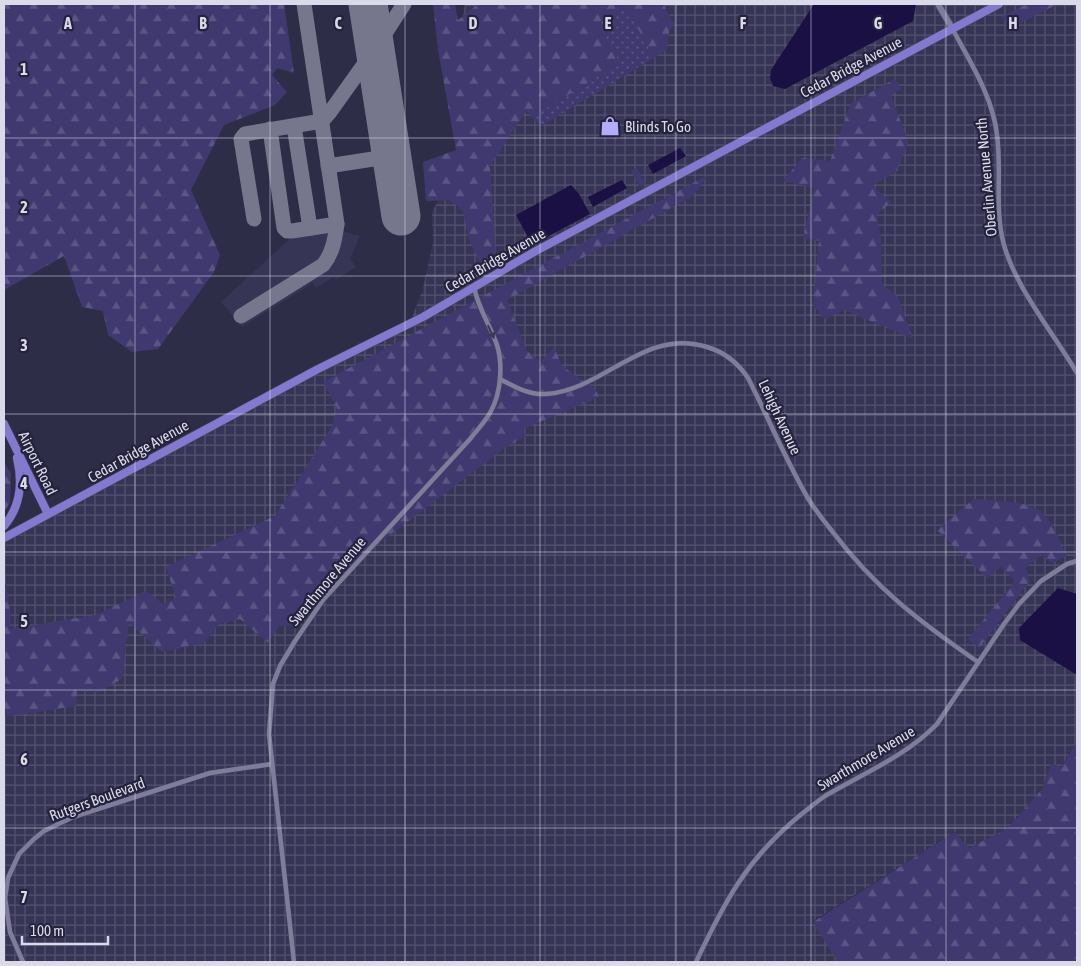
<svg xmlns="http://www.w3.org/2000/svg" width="1081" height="966" viewBox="0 0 1081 966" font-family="'Asap Condensed',sans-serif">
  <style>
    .built { fill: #373555 }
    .industrial { fill: url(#industrial-grid) }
    .grass { fill: #3f396f }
    .forest { fill: url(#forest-firs) }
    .park { fill: url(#park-dots) }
    .water { fill: #1b1043 }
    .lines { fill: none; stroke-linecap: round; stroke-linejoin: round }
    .taxiway { stroke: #76768c; stroke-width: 15 }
    .runway { stroke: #76768c; stroke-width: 39 }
    .street-casing { stroke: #4a485e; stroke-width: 5.5 }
    .secondary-casing { stroke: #4a485e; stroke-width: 8 }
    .primary-casing { stroke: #4a485e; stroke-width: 9 }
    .street { stroke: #7e7d9b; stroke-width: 4.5 }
    .secondary { stroke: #7e7d9b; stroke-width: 6 }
    .primary { stroke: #8379cf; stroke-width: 8 }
    .oneway { fill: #3b3a54 }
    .grid { fill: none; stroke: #dadaeb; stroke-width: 1; stroke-opacity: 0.55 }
    .labels { text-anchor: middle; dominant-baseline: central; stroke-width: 4.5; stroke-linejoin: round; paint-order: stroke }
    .street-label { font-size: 15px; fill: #dadaeb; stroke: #25233c }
    .poi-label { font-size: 15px; fill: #dadaeb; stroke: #25233c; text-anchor: start }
    .grid-label { font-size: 16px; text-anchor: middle; font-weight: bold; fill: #dadaeb; stroke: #25233c; stroke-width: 4.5; stroke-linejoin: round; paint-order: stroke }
  </style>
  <defs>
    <pattern id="industrial-grid" width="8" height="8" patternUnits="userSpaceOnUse" patternTransform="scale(1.25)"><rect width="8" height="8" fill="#373555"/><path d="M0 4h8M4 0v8" fill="none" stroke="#53526e"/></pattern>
    <pattern id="forest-firs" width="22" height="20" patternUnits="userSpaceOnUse" patternTransform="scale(1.25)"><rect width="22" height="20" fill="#3f396f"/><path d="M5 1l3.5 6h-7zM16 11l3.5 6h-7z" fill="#5a5584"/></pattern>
    <pattern id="park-dots" width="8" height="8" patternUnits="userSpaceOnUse" patternTransform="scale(1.25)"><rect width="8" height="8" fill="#3f396f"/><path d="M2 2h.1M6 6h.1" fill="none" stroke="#5a5584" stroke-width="1.8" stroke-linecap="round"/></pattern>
  </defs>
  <rect width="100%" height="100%" fill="#2e2d47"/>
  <path class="built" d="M336,227L338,230L360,236L350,259L356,267L336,280L333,277L316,288L313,283L242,327L221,302L295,234Z"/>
  <path class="industrial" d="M465,4H1077V744L1061,767L1051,764L1043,788L1007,829L969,849L955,832L813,921L837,959L834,962H4V538L410,323L423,288L433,242L432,212L453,173L464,131L461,27Z"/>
  <path class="grass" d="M636,168L638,170L645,183L643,187L639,186L631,171Z"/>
  <g class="forest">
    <path d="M4,4H284L294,73L277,68L272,75L287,92L275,105L224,125L191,190L220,255L214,272L158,349L132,352L108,335L103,311L82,307L64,256L4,290Z"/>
    <path d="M433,4H455L458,20L478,4H663L674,24L669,32L667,50L541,126L526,111L490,166L496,259L482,268L469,239L463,211L449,200L426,201L423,162L456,150L438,50Z"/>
    <path d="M1027,4H1058L1012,27L1001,17Z"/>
    <path d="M895,79L901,89L891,95L908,142L897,171L872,186L891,202L877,215L881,239L882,284L898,297L913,339L844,310L825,319L813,306L819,241L803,238L814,188L783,181L802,158L830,161L851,103Z"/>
    <path d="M708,175L693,196L507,300L527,351L541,362L554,347L562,366L595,389L599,397L523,429L526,436L506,447L303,601L300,626H279L268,643L240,619L219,624L204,643L162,652L129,623L122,679L99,692L77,691L76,706L4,717V574L11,616L10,629L96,615L146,591L163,604L176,598L166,567L275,516L332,426L337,408L323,382Z"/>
    <path d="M4,462L11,474L10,503L4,512Z"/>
    <path d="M974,499C996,501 1023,500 1042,512C1049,517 1064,547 1066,556L1053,563L1040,555L1026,568L1030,581L979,648L968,639L1015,581L1001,567L987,578L937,530Z"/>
    <path d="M1077,743V962H834L836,959L813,922L955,832L969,848L1007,829L1043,788L1051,764L1061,767Z"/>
  </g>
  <path class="park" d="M626,7L654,58L541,126L532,117L620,63L598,22Z"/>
  <g class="water">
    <path d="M814,4H916L913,21L785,89L773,86L770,78L771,70Z"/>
    <path d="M680,148L686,156L653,174L648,165Z"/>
    <path d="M622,180L627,188L593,207L588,197Z"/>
    <path d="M571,185L579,194L590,214L532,245L516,215Z"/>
    <path d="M1058,588L1077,594V675L1020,640L1019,628Z"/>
  </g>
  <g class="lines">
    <g class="taxiway">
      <path d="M294,126L310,228"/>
      <path d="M270,129L284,228L287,231H292L337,224"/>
      <path d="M328,166L386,157L391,149"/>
      <path d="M254,219L241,139L245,134L322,121L330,112L375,49L404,4"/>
      <path d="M241,316L323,265C333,253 335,238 337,224L304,4"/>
    </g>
    <path class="runway" d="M368,4L401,216"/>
    <defs>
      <g id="street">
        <path d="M952,28C970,62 993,97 997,135C1002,172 994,209 1004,245C1016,288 1054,334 1077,373"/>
        <path d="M500,379C515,387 529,395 546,394C605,390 644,327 707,347C724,352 738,363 748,378C769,419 786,461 809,500C816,511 824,521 832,531C875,588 920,622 978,662"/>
        <path d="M23,962L10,932L5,898L8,878L19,854L34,839L44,831L73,817L210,773L272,764"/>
        <path d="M294,962L269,734L273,684L280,666L295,641L323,600L470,439C477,430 486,421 491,411C501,393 503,364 497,345C490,325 478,308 474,287"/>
        <path d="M696,962C724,903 746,860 798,817C807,810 816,802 825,796C864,773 906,756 937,724L1004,624L1019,604L1041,581L1067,564L1077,561"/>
      </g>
      <path id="secondary" d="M938,4L952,28"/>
      <g id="primary">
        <path d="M4,424L48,514"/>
        <path d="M4,526C21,506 23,483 17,458"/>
        <path d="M4,538L318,369L423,317L534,252L999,4"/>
      </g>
    </defs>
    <use href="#street" class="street-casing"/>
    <use href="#secondary" class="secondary-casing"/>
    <use href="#primary" class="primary-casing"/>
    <use href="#street" class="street"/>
    <use href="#secondary" class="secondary"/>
    <use href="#primary" class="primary"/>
  </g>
  <defs><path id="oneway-solid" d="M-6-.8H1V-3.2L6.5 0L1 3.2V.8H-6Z" transform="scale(1.25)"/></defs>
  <use class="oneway" href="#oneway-solid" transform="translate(491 332) rotate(65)"/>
  <path class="grid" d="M135,4V962M270,4V962M405,4V962M540,4V962M676,4V962M811,4V962M946,4V962M4,138H1077M4,276H1077M4,414H1077M4,552H1077M4,690H1077M4,828H1077"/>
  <defs>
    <symbol id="shop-bare" viewBox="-9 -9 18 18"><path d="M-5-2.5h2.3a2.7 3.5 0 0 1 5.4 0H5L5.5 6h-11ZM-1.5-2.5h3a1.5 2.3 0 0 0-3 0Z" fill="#b1adfa" stroke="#25233c" stroke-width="2.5" paint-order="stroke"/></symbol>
  </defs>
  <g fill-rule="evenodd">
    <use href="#shop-bare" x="596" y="112" width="28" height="28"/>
  </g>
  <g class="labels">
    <g class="street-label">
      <text transform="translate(851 67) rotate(-28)">Cedar Bridge Avenue</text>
      <text transform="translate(986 177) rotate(-95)">Oberlin Avenue North</text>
      <text transform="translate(495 260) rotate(-30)">Cedar Bridge Avenue</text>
      <text transform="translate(780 417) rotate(65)">Lehigh Avenue</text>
      <text transform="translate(138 451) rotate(-29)">Cedar Bridge Avenue</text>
      <text transform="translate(38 463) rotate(64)">Airport Road</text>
      <text transform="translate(327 581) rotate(-50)">Swarthmore Avenue</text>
      <text transform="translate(866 758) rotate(-31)">Swarthmore Avenue</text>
      <text transform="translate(97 799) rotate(-20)">Rutgers Boulevard</text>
    </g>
    <g class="poi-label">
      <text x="625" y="126">Blinds To Go</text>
    </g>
  </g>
  <g class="grid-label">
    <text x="68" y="29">A</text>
    <text x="203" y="29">B</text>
    <text x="338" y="29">C</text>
    <text x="473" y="29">D</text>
    <text x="608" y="29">E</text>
    <text x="743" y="29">F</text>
    <text x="878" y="29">G</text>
    <text x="1013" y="29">H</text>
    <text x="24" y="75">1</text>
    <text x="24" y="213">2</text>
    <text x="24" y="351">3</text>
    <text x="24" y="489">4</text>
    <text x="24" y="627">5</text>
    <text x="24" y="765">6</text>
    <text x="24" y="903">7</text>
  </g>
  <rect width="1081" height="966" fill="none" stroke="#dadaeb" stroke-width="10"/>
  <path d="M22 936v8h86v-8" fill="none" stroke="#dadaeb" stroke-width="2.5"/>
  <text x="30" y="936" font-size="15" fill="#dadaeb" stroke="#25233c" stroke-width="4" paint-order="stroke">100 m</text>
</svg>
